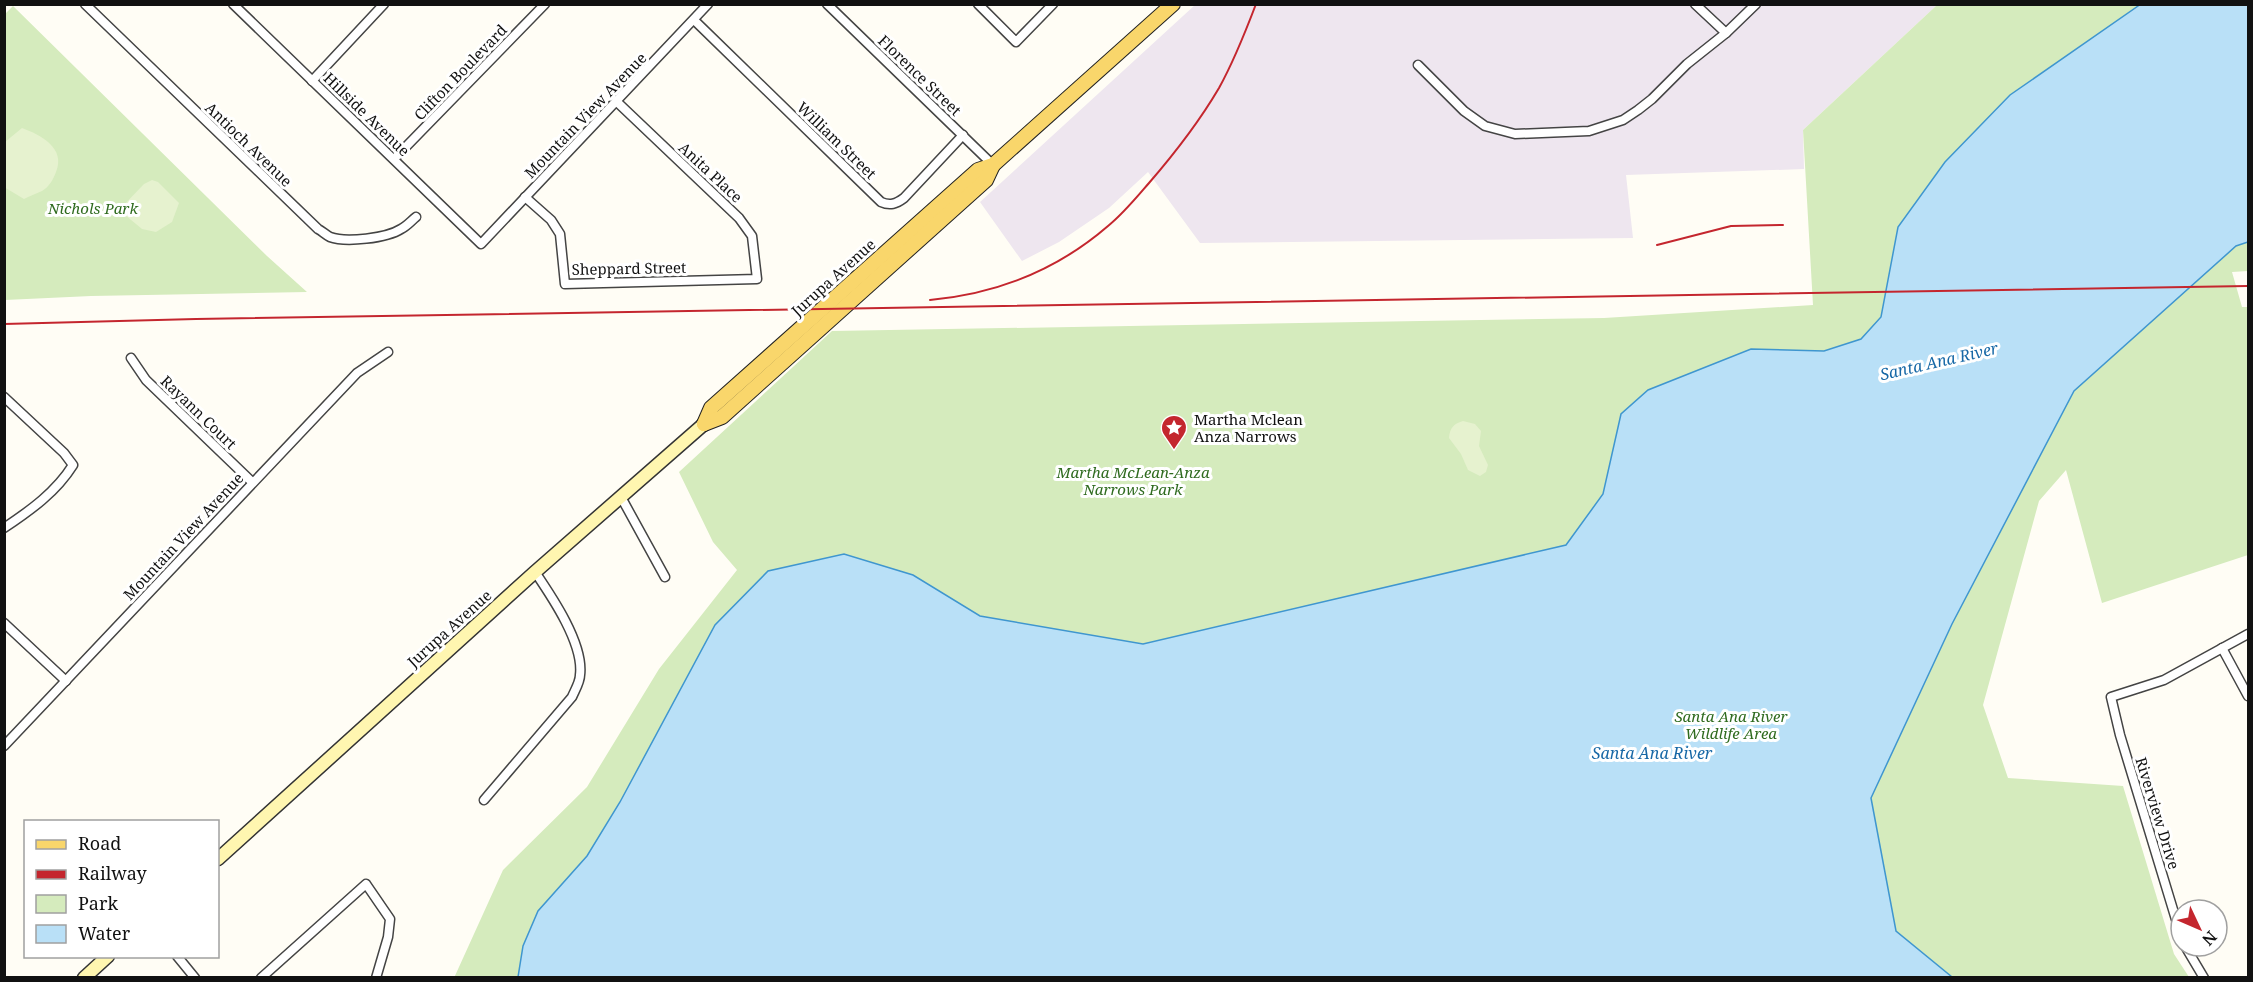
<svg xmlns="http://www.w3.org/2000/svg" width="2253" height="982" viewBox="0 0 2253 982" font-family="'Noto Serif',serif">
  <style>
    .industrial { fill: #eee6ef }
    .green { fill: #d5ebbd }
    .pitch { fill: #e6f2cf }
    .water { fill: #b9e0f7; stroke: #3f96cf; stroke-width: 1.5 }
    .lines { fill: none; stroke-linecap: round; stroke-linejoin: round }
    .street-casing { stroke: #444; stroke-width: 11 }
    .secondary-casing { stroke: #333; stroke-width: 15 }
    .primary-casing { stroke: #222; stroke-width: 16 }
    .street { stroke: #fff; stroke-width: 8 }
    .secondary { stroke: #fff6b0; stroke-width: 12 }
    .primary { stroke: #f9d66b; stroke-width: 14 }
    .rail { stroke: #c4262e; stroke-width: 2 }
    .labels { text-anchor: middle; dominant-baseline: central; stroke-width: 6; stroke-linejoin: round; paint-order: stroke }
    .street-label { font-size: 15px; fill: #111; stroke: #fff }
    .park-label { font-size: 15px; font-style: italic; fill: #2f6b1f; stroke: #fff }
    .poi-label { font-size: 15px; fill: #111; stroke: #fff; text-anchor: start }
    .water-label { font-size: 16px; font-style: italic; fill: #1768a6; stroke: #fff }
  </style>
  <rect width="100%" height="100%" fill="#fffdf5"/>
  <path class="industrial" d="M1195,5H1937L1803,130L1804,169L1626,175L1633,238L1200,243L1148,172L1109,208L1059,242L1022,261L980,202Z"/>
  <g class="green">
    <path d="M1937,5H2248V271L2232,272L2242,307H2248V555L2102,603L2066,470L2039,501L1983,705L2008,778L2123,786L2174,954L2189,977L454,978L503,870L587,787L659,669L737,570L713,542L679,472L832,331L1604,318L1813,305L1803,130Z"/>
    <path d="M13,6L267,256L307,292L91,296L5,300L4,15Z"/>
  </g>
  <g class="pitch">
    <path d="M22,128C41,135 66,148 56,172C53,180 49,187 42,191C36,194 29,196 24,199L4,187L5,142Z"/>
    <path d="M152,180L158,182L179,203L172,222L156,232L142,229L119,210L144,184Z"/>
    <path d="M1463,421L1475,424L1481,431L1479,446L1488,465L1486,472L1480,476L1468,470L1461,454L1449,438C1450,428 1453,424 1463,421Z"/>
  </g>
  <path class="water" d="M2141,4L2248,5V242L2236,246L2074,391L1952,624L1871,798L1896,931L1952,977H518L523,946L538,911L587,856L620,802L715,625L768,571L844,554L913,575L980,616L1143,644L1566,545L1603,494L1621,414L1648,390L1751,349L1824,351L1861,339L1881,317L1898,227L1945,162L2010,95Z"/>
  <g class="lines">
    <defs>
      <g id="street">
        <path d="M85,4L318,229C322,231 326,235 330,237C346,243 387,238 401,229C407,226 411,221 416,217"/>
        <path d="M233,4L481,244L708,4"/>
        <path d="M827,4L993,165"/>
        <path d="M978,4L1016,42L1053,4"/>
        <path d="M1695,4L1726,33"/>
        <path d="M694,20L881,202C890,206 896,204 904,198L963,135"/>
        <path d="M1418,65L1464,111L1485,126L1515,134L1589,131L1623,120L1638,110L1652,99L1687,64L1726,33L1756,4"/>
        <path d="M312,81L384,4"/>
        <path d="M394,159L545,4"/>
        <path d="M525,197L551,220L560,234L565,284L757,279L752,236L739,218L616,101"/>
        <path d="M131,358L146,380L252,482"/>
        <path d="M4,397L64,453L73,465C56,492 31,510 4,528"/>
        <path d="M621,497L665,577"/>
        <path d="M4,623L66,681"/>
        <path d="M2222,648L2248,696"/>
        <path d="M4,746L357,373L388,352"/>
        <path d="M484,800L572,697C575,690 580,682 580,675C584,644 552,597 535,572"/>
        <path d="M2181,936L2120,735L2111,697L2164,680L2248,634"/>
        <path d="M2185,946L2204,978"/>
        <path d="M177,956L195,978"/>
        <path d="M261,978L366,884L390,919L388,937L376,978"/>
      </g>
      <g id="secondary">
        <path d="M218,859L535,572L704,424"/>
        <path d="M84,978L108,956"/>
      </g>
      <g id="primary">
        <path d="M704,424L711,408L978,170L993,165L1173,4"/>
        <path d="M704,424L722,417L986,180L993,165"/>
      </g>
    </defs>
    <use href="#street" class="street-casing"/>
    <use href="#secondary" class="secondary-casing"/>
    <use href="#primary" class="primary-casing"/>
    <use href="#street" class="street"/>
    <use href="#secondary" class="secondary"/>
    <use href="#primary" class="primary"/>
    <g class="rail">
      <path d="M1657,245L1731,226L1783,225"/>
      <path d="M930,300C996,294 1057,270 1108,226C1123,214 1136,198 1149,183C1175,153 1199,122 1219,88C1234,61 1245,33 1256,4"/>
      <path d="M4,324L196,319L2248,286"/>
    </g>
  </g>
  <defs>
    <symbol id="sight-pin" viewBox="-11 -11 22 30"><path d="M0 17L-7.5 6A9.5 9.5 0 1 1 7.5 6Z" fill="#c4262e" stroke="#fff"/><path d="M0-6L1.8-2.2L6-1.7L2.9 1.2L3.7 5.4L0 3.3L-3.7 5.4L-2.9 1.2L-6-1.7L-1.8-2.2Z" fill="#fff"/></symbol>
  </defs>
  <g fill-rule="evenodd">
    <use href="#sight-pin" x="1159" y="413" width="30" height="40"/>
  </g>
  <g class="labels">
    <g class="street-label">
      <text transform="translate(460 72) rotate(-46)">Clifton Boulevard</text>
      <text transform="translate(920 75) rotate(44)">Florence Street</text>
      <text transform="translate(367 114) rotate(44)">Hillside Avenue</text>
      <text transform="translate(585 115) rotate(-46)">Mountain View Avenue</text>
      <text transform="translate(837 140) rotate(44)">William Street</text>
      <text transform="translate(249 144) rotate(44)">Antioch Avenue</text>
      <text transform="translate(711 172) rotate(43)">Anita Place</text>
      <text transform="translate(629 268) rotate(-1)">Sheppard Street</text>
      <text transform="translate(833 277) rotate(-42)">Jurupa Avenue</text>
      <text transform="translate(199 412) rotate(44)">Rayann Court</text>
      <text transform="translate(183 536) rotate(-47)">Mountain View Avenue</text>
      <text transform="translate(449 628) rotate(-42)">Jurupa Avenue</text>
      <text transform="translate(2158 813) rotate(73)">Riverview Drive</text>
    </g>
    <g class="park-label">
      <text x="93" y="208">Nichols Park</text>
      <text x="1133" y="472">Martha McLean-Anza<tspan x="1133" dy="17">Narrows Park</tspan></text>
      <text x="1731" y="716">Santa Ana River<tspan x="1731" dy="17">Wildlife Area</tspan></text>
    </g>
    <g class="poi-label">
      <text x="1194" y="419">Martha Mclean<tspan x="1194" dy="17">Anza Narrows</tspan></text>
    </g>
    <g class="water-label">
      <text transform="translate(1939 361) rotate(-13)">Santa Ana River</text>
      <text x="1652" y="753">Santa Ana River</text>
    </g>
  </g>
  <rect width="2253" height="982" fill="none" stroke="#111111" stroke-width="12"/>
  <rect x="24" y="820" width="195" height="138" fill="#ffffff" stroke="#a0a0a0" stroke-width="1.5"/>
  <rect x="36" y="840" width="30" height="9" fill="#f9d66b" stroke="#a0a0a0" stroke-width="1.5"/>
  <text x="78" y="850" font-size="18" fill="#111111">Road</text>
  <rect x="36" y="870" width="30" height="9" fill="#c4262e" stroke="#a0a0a0" stroke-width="1.5"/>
  <text x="78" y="880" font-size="18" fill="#111111">Railway</text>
  <rect x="36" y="895" width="30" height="18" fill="#d5ebbd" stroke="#a0a0a0" stroke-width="1.5"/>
  <text x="78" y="910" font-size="18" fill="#111111">Park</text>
  <rect x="36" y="925" width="30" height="18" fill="#b9e0f7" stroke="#a0a0a0" stroke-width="1.5"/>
  <text x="78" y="940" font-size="18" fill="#111111">Water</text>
  <g transform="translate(2199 928) rotate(134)"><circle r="28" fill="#ffffff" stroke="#a0a0a0" stroke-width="1.5"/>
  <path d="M0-4.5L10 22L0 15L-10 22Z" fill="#c4262e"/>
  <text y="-9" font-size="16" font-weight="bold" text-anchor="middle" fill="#111111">N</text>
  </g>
</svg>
